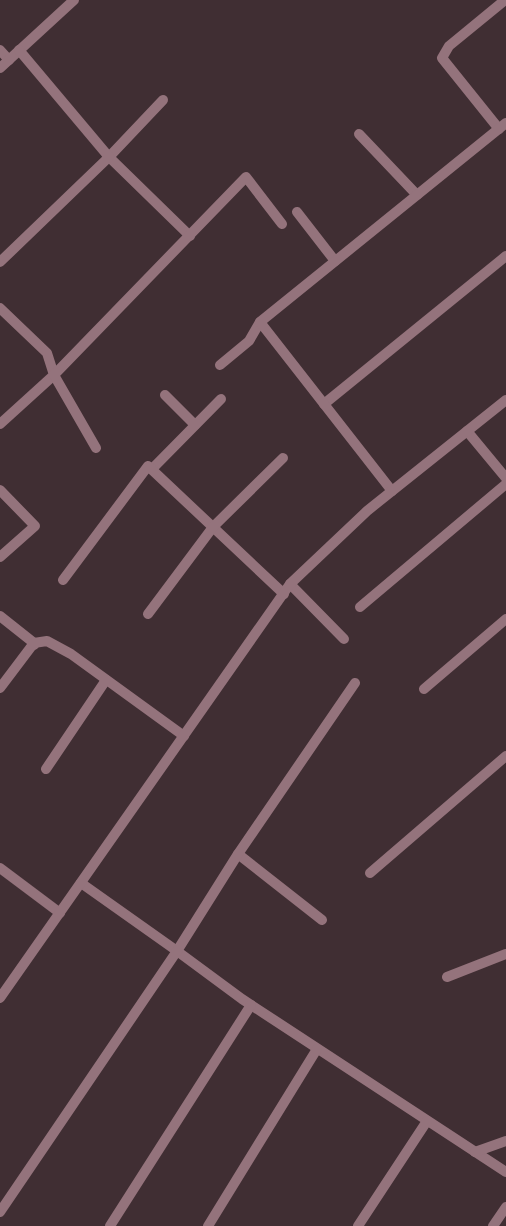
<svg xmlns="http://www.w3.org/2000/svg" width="506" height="1226" viewBox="0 0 506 1226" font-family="'Exo 2',sans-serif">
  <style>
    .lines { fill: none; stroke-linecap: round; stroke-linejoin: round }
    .minor { stroke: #94737c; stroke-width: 10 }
  </style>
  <rect width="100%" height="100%" fill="#402e33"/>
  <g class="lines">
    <g class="minor">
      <path d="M0,50L9,60"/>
      <path d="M0,68L74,0"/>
      <path d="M163,100L109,157L190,236"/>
      <path d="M499,129L442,58L449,46L505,0"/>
      <path d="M359,134L417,195"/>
      <path d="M297,212L335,261"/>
      <path d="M0,262L109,157L19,50"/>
      <path d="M0,308L47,353L54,375L0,424"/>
      <path d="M220,365L249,341L260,322"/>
      <path d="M165,395L195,425"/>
      <path d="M324,404L506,256"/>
      <path d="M467,431L506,478"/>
      <path d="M96,448L54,375L246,177L282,224"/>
      <path d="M152,469L221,399"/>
      <path d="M0,490L35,526L0,557"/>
      <path d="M392,491L260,322L506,123"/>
      <path d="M63,580L148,466L284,594"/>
      <path d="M290,584L344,639"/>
      <path d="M360,607L506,484"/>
      <path d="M148,614L213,527L283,458"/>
      <path d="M0,616L34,643V645"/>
      <path d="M0,688L34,643L47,641L71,654L184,736"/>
      <path d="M424,689L506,619"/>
      <path d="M46,769L106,680"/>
      <path d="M238,854L322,920"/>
      <path d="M0,868L60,913"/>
      <path d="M370,873L506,756"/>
      <path d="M81,883L177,951L242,999L506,1172"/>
      <path d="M447,977L506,954"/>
      <path d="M0,998L290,584L367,511L506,400"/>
      <path d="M475,1152L506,1141"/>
      <path d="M0,1212L177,951L238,854L355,683"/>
      <path d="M110,1226L251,1005"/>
      <path d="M208,1226L317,1049"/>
      <path d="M358,1226L427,1121"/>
      <path d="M493,1226L506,1207"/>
    </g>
  </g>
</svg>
